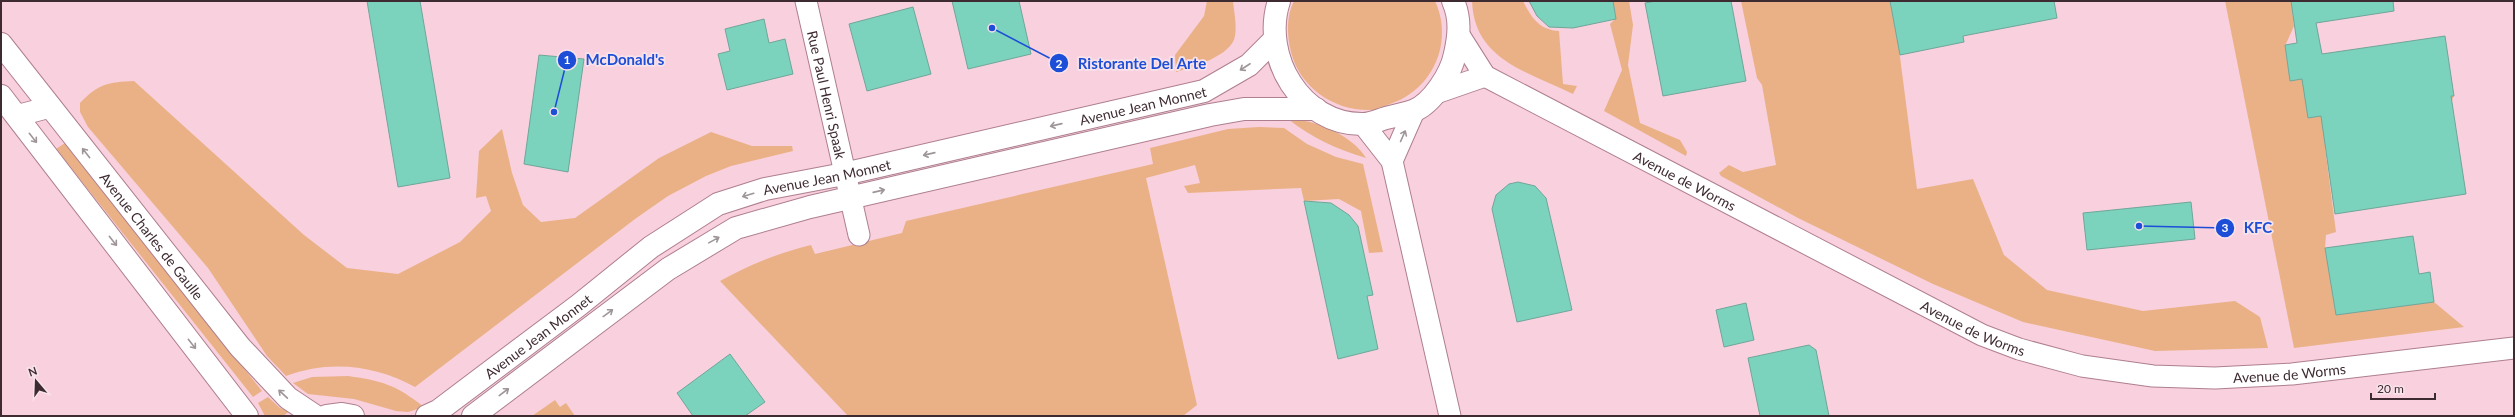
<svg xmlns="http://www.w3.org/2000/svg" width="2515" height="417" viewBox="0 0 2515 417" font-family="Lato,sans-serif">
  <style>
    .green { fill: #eab187 }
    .building { fill: #7bd3be; stroke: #6fa699 }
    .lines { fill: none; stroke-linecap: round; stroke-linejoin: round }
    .minor-casing { stroke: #ae7f8f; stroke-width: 23 }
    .tertiary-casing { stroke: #ae7f8f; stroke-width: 24 }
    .primary-casing { stroke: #ae7f8f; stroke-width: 24 }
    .minor { stroke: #fff; stroke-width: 21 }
    .tertiary { stroke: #fff; stroke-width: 22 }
    .primary { stroke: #fff; stroke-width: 22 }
    .oneway { stroke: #9e9598 }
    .labels { text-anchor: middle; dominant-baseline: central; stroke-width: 3.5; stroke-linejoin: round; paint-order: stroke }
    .street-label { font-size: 14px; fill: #3e2b31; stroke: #f9e3ea }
    .leader { fill: none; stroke: #1d4ed8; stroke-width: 1.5 }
    .callout-dot { fill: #1d4ed8; stroke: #f9e3ea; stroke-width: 1.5 }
    .mark-label { font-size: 12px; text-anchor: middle; font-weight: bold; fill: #fff }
    .callout-label { font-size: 15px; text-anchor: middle; font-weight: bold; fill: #1d4ed8; stroke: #f9e3ea; stroke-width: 3.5; stroke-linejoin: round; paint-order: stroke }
  </style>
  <rect width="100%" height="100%" fill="#f9d0dd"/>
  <g class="green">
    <path d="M1207,1H1233C1234,12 1237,25 1235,36C1232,56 1192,67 1176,72L1175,55L1204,16Z"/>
    <path d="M1294,1H1435C1454,42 1433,90 1390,104C1385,106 1379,110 1373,110C1335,112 1300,88 1291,52C1287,36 1286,16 1294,1Z"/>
    <path d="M1472,1H1523C1531,17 1539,30 1559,31L1563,84L1577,86L1573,94C1528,72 1474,60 1472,1Z"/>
    <path d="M1613,1H1629L1633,25L1628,65L1640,123L1680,140L1687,152L1686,156L1604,111L1622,70L1610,24L1616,18Z"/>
    <path d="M1741,1H1890L1899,49L1917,189L1973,179L2004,255L2047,290L2143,311L2235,301L2260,317L2268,348L2155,351L2023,322L1933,284L1798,218L1721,176L1719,173L1729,165L1743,172L1776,165L1762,85L1757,78Z"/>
    <path d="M2225,1H2291L2294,26L2285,46L2290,81L2303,79L2308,118L2454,95L2441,130L2325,147L2336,232L2326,235L2325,248L2336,315L2434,302L2464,327L2294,348Z"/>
    <path d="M134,81L304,235L347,268L398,274L460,242L491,211L486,196L476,198L479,151L502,129L512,173L523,205L541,222L575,218L659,158L711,132L752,146H792L793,151L731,166L706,176L668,196L635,219L415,387C374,365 330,360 286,376L267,356L208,268L88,127L80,112V103C98,84 108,82 134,81Z"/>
    <path d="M1288,119C1314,119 1352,135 1366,158C1336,149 1312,138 1288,119Z"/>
    <path d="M1259,127L1284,128L1307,144L1336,157L1363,164L1383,252L1369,253L1361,211L1339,199L1304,201L1301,188L1188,193L1184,186L1200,183L1195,165L1146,178L1197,405L1183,416H848L720,281C751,264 776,254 811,245L815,254L902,233L906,221L1153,164L1150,148L1228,129Z"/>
    <path d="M65,143L262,391L253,397L56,149Z"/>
    <path d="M348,376C383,381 396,385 424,407L408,412L396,411L354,399L308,394L293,383L312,377Z"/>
    <path d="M268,397L280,408L290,411L283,416H265L258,403Z"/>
    <path d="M555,400L560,407L566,403L575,416H532Z"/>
  </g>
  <g class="building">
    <path d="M367,1H420L450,178L398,187Z"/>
    <path d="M952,1H1019L1031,54L968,69Z"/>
    <path d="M1529,1H1613L1616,19L1573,28L1549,27L1537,16Z"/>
    <path d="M1656,1H1731L1746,81L1663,96L1645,3Z"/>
    <path d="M1890,1H2054L2057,18L1963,36L1964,42L1900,55Z"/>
    <path d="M2291,1H2393L2394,11L2316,23L2322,54L2445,36L2454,96H2451L2466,194L2335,214L2321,116L2308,118L2302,79L2290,81L2285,45L2297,43Z"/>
    <path d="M913,7L931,74L867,91L849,24Z"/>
    <path d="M764,19L769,43L785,39L793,74L727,90L718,54L730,51L725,29Z"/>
    <path d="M539,55L584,59L568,172L524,164Z"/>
    <path d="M1518,182L1535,186L1546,198L1572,310L1517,322L1492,209L1496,195L1509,184Z"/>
    <path d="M1304,201L1331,203L1349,215L1358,226L1373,295L1367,296L1378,349L1338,359Z"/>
    <path d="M2191,202L2195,239L2087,250L2083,213Z"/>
    <path d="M2413,236L2419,274L2430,272L2434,302L2336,315L2325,248Z"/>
    <path d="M1746,303L1754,340L1724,347L1716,310Z"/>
    <path d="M1809,345L1816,350L1829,416H1760L1748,358Z"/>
    <path d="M730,354L765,402L745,416H693L677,393Z"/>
  </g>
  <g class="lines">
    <defs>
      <g id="minor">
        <path id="s1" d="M806,1L859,235"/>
        <path id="s2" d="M1459,35L1485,76L1982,335L2019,349L2082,366L2153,376L2215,378L2292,374L2514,348"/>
        <path d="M1436,93L1485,76"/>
        <path d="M16,116L50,107"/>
        <path d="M1363,124L1392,161L1450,416"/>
        <path d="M1392,161L1414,111"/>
      </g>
      <g id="tertiary">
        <path d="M1279,1C1261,56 1301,125 1363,124C1370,124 1379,120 1386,118C1395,116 1404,114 1413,111C1432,104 1451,74 1455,54C1459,36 1461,19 1453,1"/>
        <path id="s3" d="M427,416L438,411L579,305L651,247L718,204L765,189L844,174L1204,91L1249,65L1274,40"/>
        <path d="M473,416L668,269L736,228L810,207L1210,115L1244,109H1316"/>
      </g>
      <g id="primary">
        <path id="s4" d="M1,44L240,347L288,398L315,416"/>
        <path d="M1,96L247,416"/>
        <path d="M327,416L342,414L353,416"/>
      </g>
    </defs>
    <use href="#minor" class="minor-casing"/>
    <use href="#tertiary" class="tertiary-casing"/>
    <use href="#primary" class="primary-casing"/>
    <use href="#minor" class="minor"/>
    <use href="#tertiary" class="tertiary"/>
    <use href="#primary" class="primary"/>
  </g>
  <defs><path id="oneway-shaft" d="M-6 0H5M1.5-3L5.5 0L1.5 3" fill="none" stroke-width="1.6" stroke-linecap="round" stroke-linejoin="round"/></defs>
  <g class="oneway">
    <use href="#oneway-shaft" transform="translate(1245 67) rotate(147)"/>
    <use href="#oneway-shaft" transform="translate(1056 125) rotate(167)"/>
    <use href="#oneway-shaft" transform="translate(1403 136) rotate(-66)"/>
    <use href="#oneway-shaft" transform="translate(33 138) rotate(52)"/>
    <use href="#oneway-shaft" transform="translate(86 153) rotate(-128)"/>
    <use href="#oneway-shaft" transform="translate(929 154) rotate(167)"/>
    <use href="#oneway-shaft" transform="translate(879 191) rotate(-13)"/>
    <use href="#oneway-shaft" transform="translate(748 195) rotate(163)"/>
    <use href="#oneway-shaft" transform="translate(714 240) rotate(-29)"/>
    <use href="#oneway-shaft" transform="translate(113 241) rotate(52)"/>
    <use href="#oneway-shaft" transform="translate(608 313) rotate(-36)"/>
    <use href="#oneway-shaft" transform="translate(192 344) rotate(52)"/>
    <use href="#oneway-shaft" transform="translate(504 392) rotate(-37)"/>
    <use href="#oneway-shaft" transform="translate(283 394) rotate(-137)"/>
  </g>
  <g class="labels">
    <g class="street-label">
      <text stroke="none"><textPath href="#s1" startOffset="96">Rue Paul Henri Spaak</textPath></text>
      <text stroke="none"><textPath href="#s3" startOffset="797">Avenue Jean Monnet</textPath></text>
      <text stroke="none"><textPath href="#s3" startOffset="473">Avenue Jean Monnet</textPath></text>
      <text stroke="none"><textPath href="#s2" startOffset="274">Avenue de Worms</textPath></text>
      <text stroke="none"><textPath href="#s4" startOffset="244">Avenue Charles de Gaulle</textPath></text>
      <text stroke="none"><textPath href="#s2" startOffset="598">Avenue de Worms</textPath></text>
      <text stroke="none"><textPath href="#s3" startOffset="137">Avenue Jean Monnet</textPath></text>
      <text stroke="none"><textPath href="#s2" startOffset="922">Avenue de Worms</textPath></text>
    </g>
  </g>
  <path class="leader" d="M554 112L567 60M992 28L1059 63M2139 226L2225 228"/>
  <g class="callout-dot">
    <circle cx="554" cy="112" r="4"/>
    <circle cx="992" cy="28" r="4"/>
    <circle cx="2139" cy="226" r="4"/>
    <circle cx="567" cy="60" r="10"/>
    <circle cx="1059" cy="63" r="10"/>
    <circle cx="2225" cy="228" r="10"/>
  </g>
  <g class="mark-label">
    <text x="567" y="64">1</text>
    <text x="1059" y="68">2</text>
    <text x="2225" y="232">3</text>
  </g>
  <g class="callout-label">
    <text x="625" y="65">McDonald's</text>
    <text x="1142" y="69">Ristorante Del Arte</text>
    <text x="2258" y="233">KFC</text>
  </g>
  <rect width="2515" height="417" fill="none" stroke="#3e2b31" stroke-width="4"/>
  <g transform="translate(36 381) rotate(341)" stroke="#f9e3ea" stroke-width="3" paint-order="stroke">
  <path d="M0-3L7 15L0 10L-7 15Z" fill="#3e2b31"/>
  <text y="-6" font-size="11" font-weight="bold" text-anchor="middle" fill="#3e2b31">N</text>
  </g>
  <path d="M2371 393v6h64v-6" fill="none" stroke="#3e2b31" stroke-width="2"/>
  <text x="2377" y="393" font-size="12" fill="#3e2b31" stroke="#f9e3ea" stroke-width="3" paint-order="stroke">20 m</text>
</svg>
